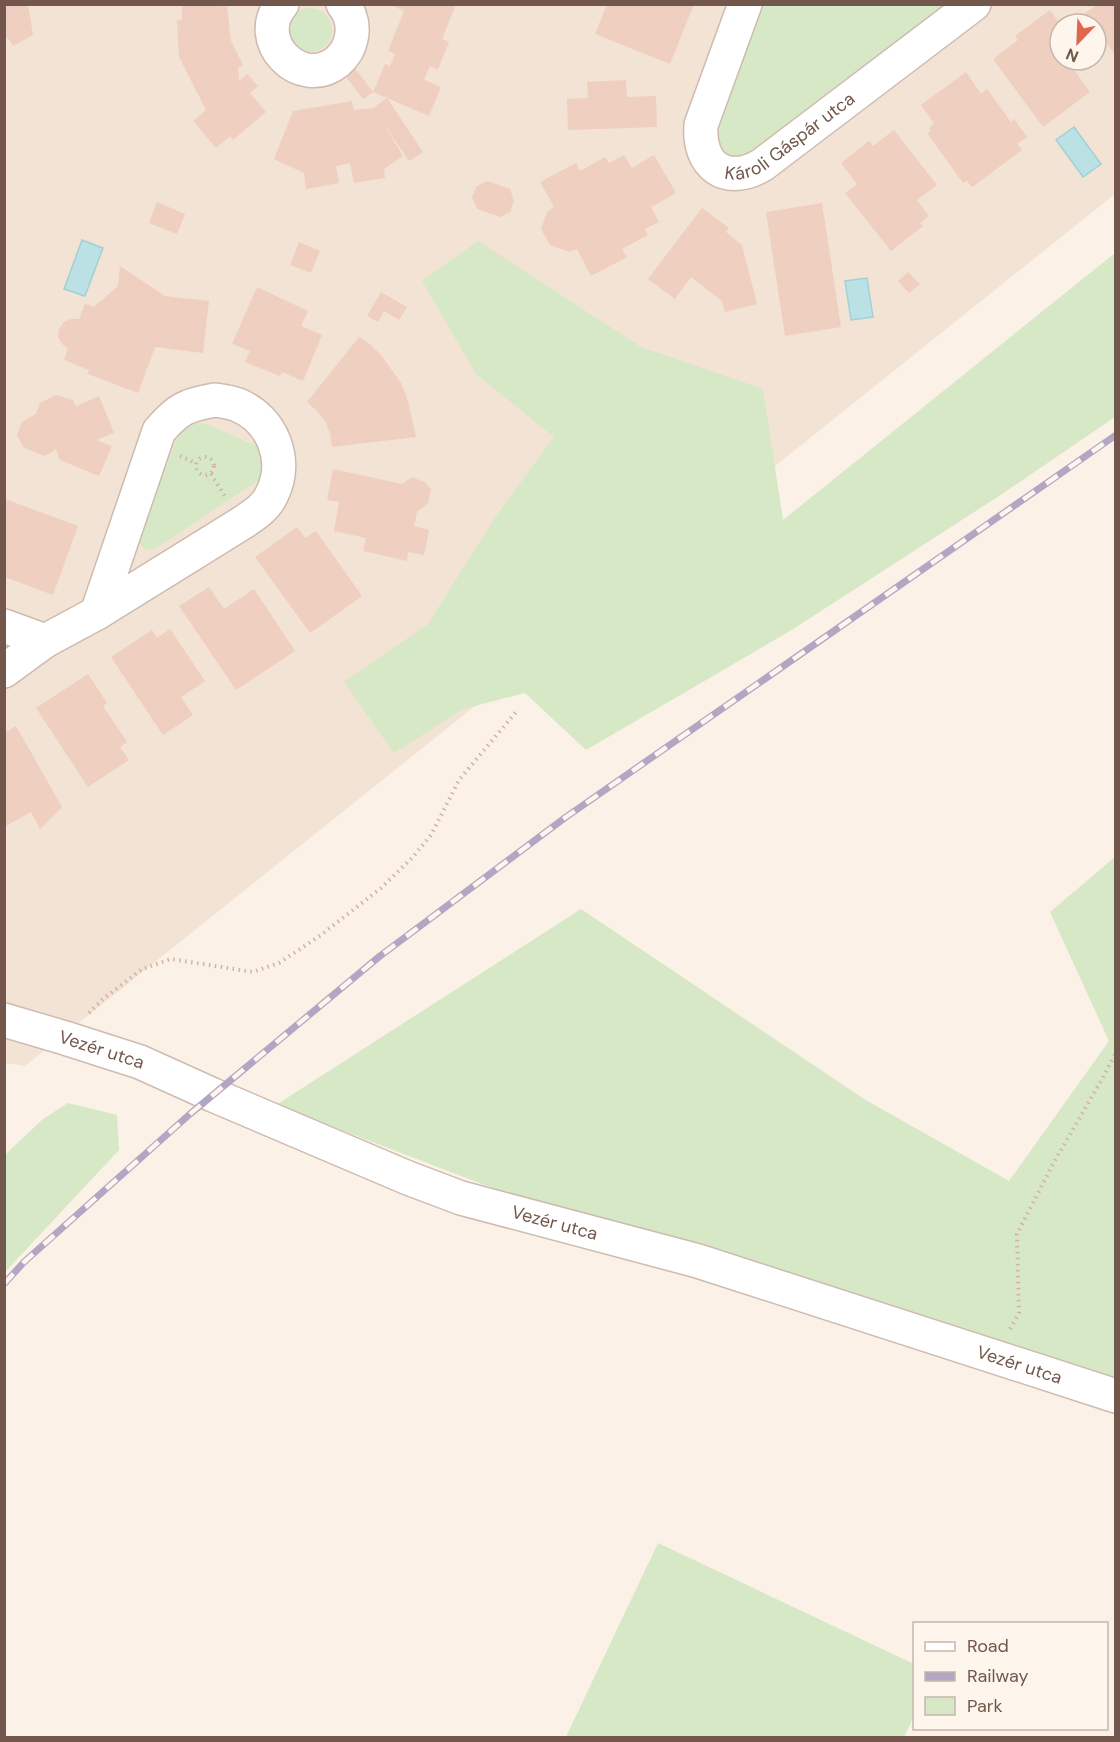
<svg xmlns="http://www.w3.org/2000/svg" width="1120" height="1742" viewBox="0 0 1120 1742" font-family="'DM Sans',sans-serif">
  <style>
    .residential { fill: #f2e3d4; fill-rule: evenodd }
    .green { fill: #d6e8c5 }
    .water { fill: #bbe1e4; stroke: #a2d1d5; stroke-width: 1.5 }
    .building { fill: #efcfbf }
    .lines { fill: none; stroke-linecap: round; stroke-linejoin: round }
    .minor-casing { stroke: #cebbb0; stroke-width: 36 }
    .path { stroke: #d4b2a2; stroke-width: 4; stroke-dasharray: 1.5 4.5; stroke-linecap: butt }
    .minor { stroke: #fff; stroke-width: 33 }
    .rail-casing { stroke: #b3a5c4; stroke-width: 7 }
    .rail { stroke: #fef6ec; stroke-width: 4.5; stroke-dasharray: 14; stroke-linecap: butt }
    .labels { text-anchor: middle; dominant-baseline: central; stroke-width: 6; stroke-linejoin: round; paint-order: stroke }
    .street-label { font-size: 18px; fill: #73574c; stroke: #fef6ec }
  </style>
  <rect width="100%" height="100%" fill="#fbf1e6"/>
  <path class="residential" d="M5,5H1115V194L25,1066L5,1063ZM1060,24H1096V60H1060Z"/>
  <g class="green">
    <path d="M761,5H953L760,148C742,158 738,163 719,151L713,125Z"/>
    <circle cx="310" cy="30" r="22"/>
    <path d="M478,241L641,347L763,389L783,520L1115,253V417L999,496L790,631L586,750L525,693L463,709L394,753L344,682L428,624L496,516L554,437L476,374L422,281Z"/>
    <path d="M197,423L207,424L263,449L265,476L153,550H146C140,546 139,541 139,534L178,437L183,431Z"/>
    <path d="M1115,857V1381L529,1202L276,1105L581,909L864,1099L1009,1181L1109,1041L1050,912Z"/>
    <path d="M68,1103L117,1115L119,1150L5,1272V1155L43,1119Z"/>
    <path d="M658,1543L914,1664V1716L904,1737H566Z"/>
  </g>
  <g class="water">
    <path d="M1074,127L1101,164L1083,177L1056,140Z"/>
    <path d="M82,240L103,248L85,296L64,289Z"/>
    <path d="M867,278L873,317L851,320L845,281Z"/>
  </g>
  <g class="building">
    <path d="M4,4H28L33,35L13,46L8,38L4,39Z"/>
    <path d="M182,4H205L227,7L220,5H228L227,7L231,41L243,65L238,68L239,81L247,74L258,86L250,93L266,112L233,140L230,136L216,148L193,121L206,110L179,57L177,20H182Z"/>
    <path d="M389,4H456L442,39L449,42L438,69L430,66L424,80L441,87L429,116L387,98L423,152L409,161L383,123L403,156L384,169L385,178L354,183L350,163L336,166L339,183L306,189L304,173L274,159L293,111L352,101L354,110L373,108L387,98L373,92L385,64L390,66L395,54L388,51L404,11Z"/>
    <path d="M607,4H694L670,64L595,34Z"/>
    <path d="M1098,4H1116V52L1114,53L1096,30V24H1092L1084,14Z"/>
    <path d="M1050,10L1060,24V60H1067L1090,92L1043,127L993,59L1018,40L1015,36Z"/>
    <path d="M353,66L373,92L363,99L343,73Z"/>
    <path d="M966,72L981,94L987,89L1011,122L1014,119L1027,137L1017,144L1022,150L972,187L967,181L963,183L927,133L931,131L929,128L934,123L921,105Z"/>
    <path d="M626,80L627,97L656,96L657,127L568,130L567,99L588,98L587,82Z"/>
    <path d="M894,130L937,185L917,200L929,216L920,223L923,226L891,251L845,193L857,184L841,163L869,141L873,146Z"/>
    <path d="M624,155L632,168L654,155L676,193L651,207L659,222L645,229L648,235L622,249L627,257L591,276L577,249L570,252L550,245L541,229L547,212L554,207L540,182L576,163L580,171L605,157L609,163Z"/>
    <path d="M487,181L510,189L514,201L510,212L500,217L477,209L472,197L477,186Z"/>
    <path d="M157,202L185,214L177,234L149,223Z"/>
    <path d="M822,203L841,327L785,336L766,212Z"/>
    <path d="M702,208L729,228L726,232L742,245L757,304L725,312L722,301L691,277L675,299L648,279Z"/>
    <path d="M299,242L320,251L311,273L290,265Z"/>
    <path d="M120,266L165,296L209,301L203,353L155,347L138,393L88,374L89,370L64,360L68,349L62,344L58,337L59,329L64,322L71,319H79L85,304L94,307L118,286Z"/>
    <path d="M908,272L920,284L909,293L898,281Z"/>
    <path d="M257,287L308,311L301,326L322,335L303,381L282,372L280,376L245,362L250,351L232,344Z"/>
    <path d="M381,292L407,307L399,320L384,311L378,322L367,316Z"/>
    <path d="M359,337L371,345L381,355L401,383L408,401L416,437L332,447L330,433L325,421L317,411L307,402Z"/>
    <path d="M56,395L73,400L76,406L99,396L114,433L96,440L112,446L99,476L60,460L56,449L45,456L24,448L17,435L22,422L36,414L40,403Z"/>
    <path d="M333,469L402,484L412,477L424,482L431,489L428,503L417,512L414,526L429,530L424,555L408,552L407,561L363,551L366,538L334,531L339,502L327,500Z"/>
    <path d="M5,499L78,526L53,595L5,577Z"/>
    <path d="M297,527L305,538L316,531L362,596L310,633L255,557Z"/>
    <path d="M209,587L224,609L254,589L295,651L236,690L179,606Z"/>
    <path d="M170,629L205,681L181,697L193,715L163,735L111,657L152,630L157,638Z"/>
    <path d="M88,674L107,703L103,706L127,742L120,747L129,760L88,787L36,708Z"/>
    <path d="M16,726L62,807L40,829L31,812L4,827V733Z"/>
  </g>
  <g class="lines">
    <defs>
      <g id="minor">
        <path d="M282,4C251,40 300,91 337,62C344,56 349,49 351,39C354,27 351,14 343,4"/>
        <path id="s1" d="M745,4L701,125C698,166 726,186 762,165L974,4"/>
        <path d="M215,400C222,401 231,402 238,405C272,419 289,460 272,494C266,508 254,515 242,523L97,613L159,431C178,409 186,405 215,400Z"/>
        <path d="M4,626L45,641"/>
        <path d="M4,671L45,641L97,613"/>
        <path id="s2" d="M4,1020L65,1038L140,1062L213,1095L408,1178L461,1198L698,1261L1116,1396"/>
      </g>
    </defs>
    <use href="#minor" class="minor-casing"/>
    <g class="path">
      <path d="M180,456L196,463"/>
      <circle cx="205" cy="466" r="9"/>
      <path d="M211,474L226,498"/>
      <path d="M89,1013L102,1000L142,969L171,959L253,972L279,963L321,935L381,888L412,858L431,835L459,780L516,712"/>
      <path d="M1010,1329L1019,1313L1017,1234L1054,1162L1101,1081L1116,1053"/>
    </g>
    <use href="#minor" class="minor"/>
    <defs>
      <path id="rail" d="M4,1284L24,1262L190,1114L380,956L566,817L1116,435"/>
    </defs>
    <use href="#rail" class="rail-casing"/>
    <use href="#rail" class="rail"/>
  </g>
  <g class="labels">
    <g class="street-label">
      <text stroke="none"><textPath href="#s1" startOffset="262">Károli Gáspár utca</textPath></text>
      <text stroke="none"><textPath href="#s2" startOffset="102">Vezér utca</textPath></text>
      <text stroke="none"><textPath href="#s2" startOffset="588">Vezér utca</textPath></text>
      <text stroke="none"><textPath href="#s2" startOffset="1074">Vezér utca</textPath></text>
    </g>
  </g>
  <rect width="1120" height="1742" fill="none" stroke="#73574c" stroke-width="12"/>
  <rect x="913" y="1622" width="195" height="108" fill="#fef6ec" stroke="#c6b6ac" stroke-width="1.5"/>
  <rect x="925" y="1642" width="30" height="9" fill="#ffffff" stroke="#c6b6ac" stroke-width="1.5"/>
  <text x="967" y="1652" font-size="18" fill="#73574c">Road</text>
  <rect x="925" y="1672" width="30" height="9" fill="#b3a5c4" stroke="#c6b6ac" stroke-width="1.5"/>
  <text x="967" y="1682" font-size="18" fill="#73574c">Railway</text>
  <rect x="925" y="1697" width="30" height="18" fill="#d6e8c5" stroke="#c6b6ac" stroke-width="1.5"/>
  <text x="967" y="1712" font-size="18" fill="#73574c">Park</text>
  <g transform="translate(1078 42) rotate(203)"><circle r="28" fill="#fef6ec" stroke="#c6b6ac" stroke-width="1.5"/>
  <path d="M0-4.5L10 22L0 15L-10 22Z" fill="#df6751"/>
  <text y="-9" font-size="16" font-weight="bold" text-anchor="middle" fill="#73574c">N</text>
  </g>
</svg>
